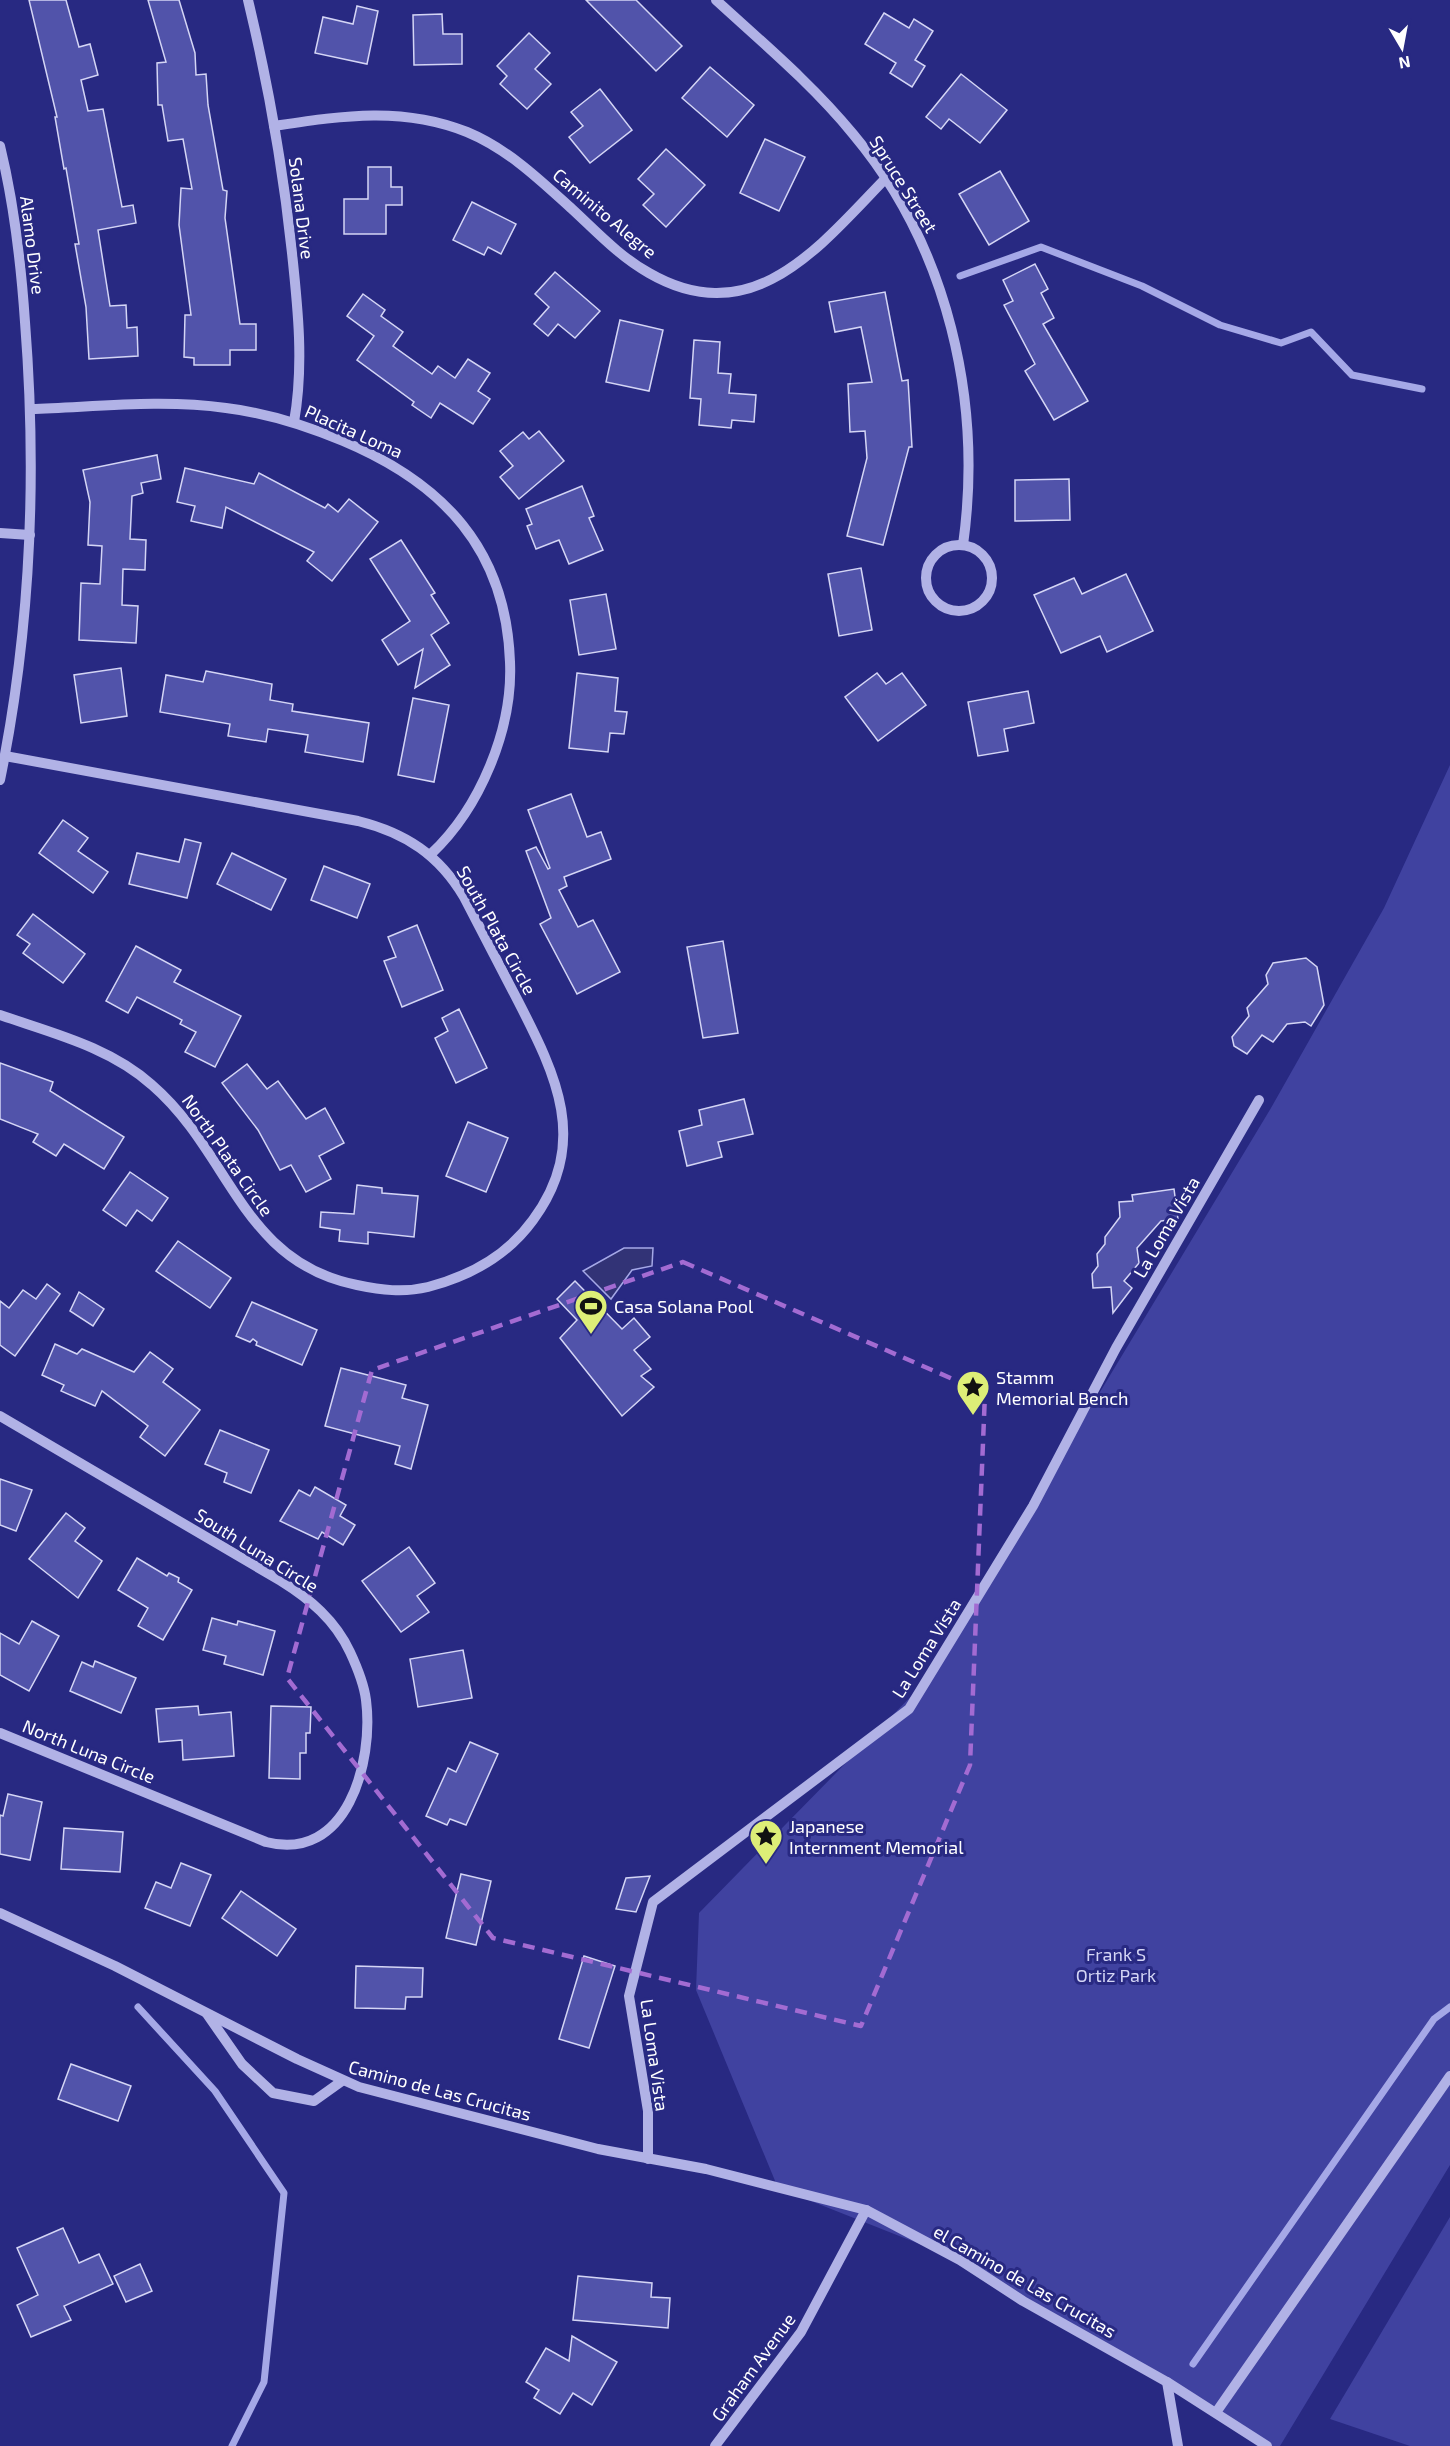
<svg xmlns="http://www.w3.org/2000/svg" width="1450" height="2446" viewBox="0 0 1450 2446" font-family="'Exo 2',sans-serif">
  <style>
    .green { fill: #4042a0 }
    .water { fill: #323376; stroke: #a5a8e7; stroke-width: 1.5 }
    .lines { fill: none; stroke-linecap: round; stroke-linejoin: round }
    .stream { stroke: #a5a8e7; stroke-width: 7 }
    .building { fill: #5153aa; stroke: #d4d5f5; stroke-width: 1.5 }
    .minor { stroke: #b1b2e6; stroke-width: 10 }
    .marked { fill: none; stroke: #a36bd2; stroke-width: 4.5; stroke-dasharray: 12 8; stroke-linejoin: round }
    .labels { text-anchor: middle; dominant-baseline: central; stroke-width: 6; stroke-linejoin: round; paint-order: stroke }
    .street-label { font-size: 18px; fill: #fff; stroke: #282982 }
    .poi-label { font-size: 18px; fill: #fff; stroke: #282982; text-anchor: start }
    .park-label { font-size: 18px; fill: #d4d5f5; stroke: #282982 }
  </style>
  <rect width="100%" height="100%" fill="#282982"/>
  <g class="green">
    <path d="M1450,765V2165L1280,2446H1266L960,2260L778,2188L696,1990L699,1913L926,1681L1271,1108L1384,908Z"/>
    <path d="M1450,2217V2446H1410L1330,2419Z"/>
  </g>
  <path class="water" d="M624,1248H653L652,1266L632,1270L611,1299L583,1271Z"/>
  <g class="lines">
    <g class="stream">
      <path d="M960,276L1041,247L1142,286L1220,325L1281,343L1311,332L1352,375L1422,389"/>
      <path d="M138,2007L215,2091L284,2193L264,2382L232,2446"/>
      <path d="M1193,2364L1434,2019L1450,2007"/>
    </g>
  </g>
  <g class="building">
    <path d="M29,0H66L79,47L90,44L98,75L81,80L88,111L103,109L122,207L133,205L136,223L98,230L110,306L126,305L127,328L137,327L138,356L89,359L86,307L75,244H79L66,168L64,169L55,117H57Z"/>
    <path d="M148,0H179L195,53L196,75L206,74L208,105L223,190L227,191L225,218L240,324H256V350H230V365H194V358L184,357L185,315H191L179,225L181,188L192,189L183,139L168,141L162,105H158L157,63L166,62Z"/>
    <path d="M586,0H636L682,46L656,71Z"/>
    <path d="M357,6L378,11L367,64L315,53L323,17L353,24Z"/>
    <path d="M884,13L909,28L914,19L933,31L915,60L925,66L912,87L890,73L896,63L865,44Z"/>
    <path d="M442,14L443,34H462V64L414,65L413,15Z"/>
    <path d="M529,33L550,53L535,69L551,84L527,109L500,84L507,76L497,66Z"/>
    <path d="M710,67L754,105L727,137L682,98Z"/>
    <path d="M961,74L1007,110L980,143L949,119L941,129L926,117Z"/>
    <path d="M600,89L632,130L590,163L569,137L583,126L571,112Z"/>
    <path d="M765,139L805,157L779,211L740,193Z"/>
    <path d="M666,149L705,185L666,227L643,205L654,194L638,179Z"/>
    <path d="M368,167H391V187H402V205H386V234H344V199H368Z"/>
    <path d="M1000,171L1029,221L989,245L959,194Z"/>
    <path d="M472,202L516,224L501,254L488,247L484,255L453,240Z"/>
    <path d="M1035,264L1048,289L1041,293L1054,318L1043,324L1088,401L1054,420L1025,371L1035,364L1004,305L1013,301L1003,280Z"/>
    <path d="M555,272L600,311L575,338L558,324L548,336L534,324L549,307L535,294Z"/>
    <path d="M885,292L902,381L908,380L912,447H909L883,545L847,536L867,458L865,431L850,432L848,384L872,382L861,327L835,332L829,302Z"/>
    <path d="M363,294L385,310L381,316L403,332L393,346L432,374L438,366L455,378L468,359L490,373L478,391L490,399L473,424L440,403L431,418L412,405L414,402L357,360L374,336L347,316Z"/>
    <path d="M620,320L663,330L649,391L606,382Z"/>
    <path d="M694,340L720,342L718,373L731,374L729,393L756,395L754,422L732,420L731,428L699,425L701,399L690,398Z"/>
    <path d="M539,431L564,461L519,499L500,477L513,466L500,451L523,432L529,439Z"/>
    <path d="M157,455L161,479L141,483L143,493L132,496L130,539L146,540L145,570L123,569L122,605L138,606L136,643L79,640L81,583L100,584L102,546L88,545L90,502L83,470Z"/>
    <path d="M185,468L254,484L259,473L325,508L328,504L338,512L349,499L378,522L332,581L307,561L314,552L226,507L222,528L191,521L195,506L177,502Z"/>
    <path d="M1069,479L1070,520L1015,521V480Z"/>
    <path d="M582,486L594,516L589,518L603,550L569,564L559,540L536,549L527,526L532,524L526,509Z"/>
    <path d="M401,540L435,593L431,595L449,623L431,635L450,665L415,688L423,649L398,665L382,640L410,621L370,559Z"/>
    <path d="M861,568L872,630L839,636L828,574Z"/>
    <path d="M1126,574L1153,631L1107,652L1100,636L1061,653L1034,595L1074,578L1082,594Z"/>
    <path d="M606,594L616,649L579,655L570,600Z"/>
    <path d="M121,668L127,716L81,723L74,675Z"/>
    <path d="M206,671L272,684L270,700L293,704L292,711L369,723L363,762L305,752L308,735L268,729L266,742L228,736L230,724L160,712L166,675L203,682Z"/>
    <path d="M577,673L618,678L615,711L627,712L624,734L610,733L608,752L569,748Z"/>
    <path d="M877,673L886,684L902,673L926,705L878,741L845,697Z"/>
    <path d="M1028,691L1034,723L1004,729L1008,751L978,756L968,702Z"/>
    <path d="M413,698L449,705L434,782L398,775Z"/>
    <path d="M571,794L587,837L601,832L611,859L564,877L567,886L559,890L578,927L593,920L620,972L577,994L540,924L551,918L526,851L536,847L548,869L550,868L528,810Z"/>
    <path d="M63,820L88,838L78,851L108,872L93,893L39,853Z"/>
    <path d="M185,839L201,843L187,898L129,884L137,853L179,862Z"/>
    <path d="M232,853L286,879L271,910L217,884Z"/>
    <path d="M324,866L370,884L357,918L311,900Z"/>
    <path d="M33,914L85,954L63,983L23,953L30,944L17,935Z"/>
    <path d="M417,925L443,990L402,1007L384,961L396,957L388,937Z"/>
    <path d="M723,941L738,1033L703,1038L687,947Z"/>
    <path d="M136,946L181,970L174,982L241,1016L215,1067L185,1052L196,1032L180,1024L182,1020L137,997L128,1013L106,1001Z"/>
    <path d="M1306,958L1317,967L1324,1005L1311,1026L1305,1022L1287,1024L1273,1042L1262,1035L1247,1054L1234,1046L1232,1037L1249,1016L1247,1008L1268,984L1266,975L1273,963Z"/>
    <path d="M459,1009L487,1068L456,1083L435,1038L448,1031L442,1018Z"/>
    <path d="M0,1063L53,1082L50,1091L124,1137L104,1169L64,1144L56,1156L33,1142L38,1134L0,1119Z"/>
    <path d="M247,1064L267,1089L278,1081L306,1119L325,1108L344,1143L319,1156L331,1179L306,1192L291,1165L280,1170L258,1130L222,1083Z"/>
    <path d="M744,1099L753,1134L718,1142L722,1157L687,1166L679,1131L702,1125L699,1110Z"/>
    <path d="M468,1122L508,1138L486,1192L446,1176Z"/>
    <path d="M130,1172L168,1198L152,1221L137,1210L126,1226L103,1210Z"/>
    <path d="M357,1185L382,1188V1193L418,1196L414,1237L368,1232V1244L339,1241L340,1230L320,1227L321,1212L354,1214Z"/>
    <path d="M1174,1189L1178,1219L1161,1221L1137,1248L1139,1263L1124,1281L1132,1288L1113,1313L1111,1287L1093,1288L1092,1274L1098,1266L1097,1254L1105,1244V1237L1120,1217L1119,1202L1133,1201L1132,1195Z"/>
    <path d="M178,1241L231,1278L210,1308L156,1271Z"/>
    <path d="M575,1281L622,1329L634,1318L650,1337L634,1350L651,1369L641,1376L654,1387L622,1416L560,1338L577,1320L557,1299Z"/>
    <path d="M47,1284L60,1294L15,1356L0,1345V1301L9,1308L23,1290L36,1299Z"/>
    <path d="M79,1292L104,1309L93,1326L70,1311Z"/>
    <path d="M252,1302L317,1330L302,1365L256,1345L257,1342L253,1339L250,1342L236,1336Z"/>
    <path d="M55,1344L77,1354L82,1349L134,1372L150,1352L173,1369L163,1382L200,1410L165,1456L140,1437L148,1426L102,1391L95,1406L61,1391L64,1385L42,1375Z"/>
    <path d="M341,1368L406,1385L402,1398L428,1405L411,1469L395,1464L400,1446L325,1426Z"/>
    <path d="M220,1430L269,1450L251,1493L224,1482L227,1473L205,1464Z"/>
    <path d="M0,1479L32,1490L16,1531L0,1525Z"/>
    <path d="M315,1487L346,1505L340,1516L355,1525L343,1545L322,1532L318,1539L280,1521L299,1490L310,1496Z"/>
    <path d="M66,1513L85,1528L75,1541L102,1561L78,1598L29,1559Z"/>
    <path d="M409,1547L435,1583L417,1596L429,1612L401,1632L362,1581Z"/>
    <path d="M137,1558L167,1576L169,1573L179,1578L178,1582L192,1590L163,1640L138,1626L148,1608L118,1590Z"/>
    <path d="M212,1618L237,1625L238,1621L275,1631L263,1675L224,1664L226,1656L203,1650Z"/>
    <path d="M32,1621L59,1636L29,1691L0,1675V1633L19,1644Z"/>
    <path d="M463,1650L472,1698L418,1707L410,1659Z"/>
    <path d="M95,1661L136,1678L121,1713L70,1691L82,1662L93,1667Z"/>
    <path d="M198,1706L199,1715L231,1712L234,1756L183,1760L182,1740L159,1742L156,1709Z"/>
    <path d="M271,1706L311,1707L310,1733H306V1753H300V1779L269,1778Z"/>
    <path d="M470,1742L498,1754L466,1825L450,1819L447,1825L426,1816L448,1768L456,1772Z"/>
    <path d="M8,1794L42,1802L30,1860L0,1854V1815L3,1816Z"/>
    <path d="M64,1828L123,1832L120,1872L61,1869Z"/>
    <path d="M181,1863L211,1875L190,1926L145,1908L156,1882L171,1888Z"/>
    <path d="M461,1874L491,1881L476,1945L446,1938Z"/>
    <path d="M650,1876L636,1912L616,1909L626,1878Z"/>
    <path d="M241,1891L296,1929L277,1956L222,1918Z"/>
    <path d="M584,1956L615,1966L589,2048L559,2039Z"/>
    <path d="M356,1966L423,1968L422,1997H406L405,2009L355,2008Z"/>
    <path d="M71,2064L131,2086L118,2121L58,2099Z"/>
    <path d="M63,2228L79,2263L99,2254L113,2284L64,2306L71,2320L31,2337L17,2305L38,2295L17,2248Z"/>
    <path d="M140,2264L152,2291L126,2302L114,2276Z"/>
    <path d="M578,2276L652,2283L651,2297L670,2298L668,2328L573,2320Z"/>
    <path d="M572,2336L617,2362L592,2405L573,2393L560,2414L534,2398L539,2390L526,2382L546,2348L569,2361Z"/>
  </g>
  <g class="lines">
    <g class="minor">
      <path d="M248,0C268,83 283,168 292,253C298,309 304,366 294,422"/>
      <path d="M716,0C763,43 813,85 853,134C948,247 983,401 963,545"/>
      <path d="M274,126C341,116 402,106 467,132C508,149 540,180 572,209C597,232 620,257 649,273C753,333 820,246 886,178"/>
      <path d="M0,146C14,203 21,263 25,322C37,475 31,629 0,780"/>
      <path d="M31,409C95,407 162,399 226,408C267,413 305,425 343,441C443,483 506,549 510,662C513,729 480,808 431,854"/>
      <path d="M0,533L30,535"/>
      <circle cx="959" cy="578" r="33"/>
      <path d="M0,1015C52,1033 110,1047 152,1085C231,1153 241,1262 357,1285C381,1290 403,1293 428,1287C470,1276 507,1256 533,1220C590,1143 556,1075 518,1001C500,967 482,932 464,897C439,855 406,833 358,821L5,756"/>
      <path d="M0,1416L281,1581C310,1599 335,1620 350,1652C357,1667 364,1684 366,1700C374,1762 347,1863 266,1842L0,1733"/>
      <path d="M0,1913L115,1966L297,2059L359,2087L598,2149L706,2169L866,2210L960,2260L1023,2301L1167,2382L1267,2446"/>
      <path d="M207,2014L242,2064L273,2093L314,2101L342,2081"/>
      <path d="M648,2159V2111L629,1996L653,1902L909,1709L1033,1506L1116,1348L1259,1100"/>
      <path d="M1167,2382L1178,2446"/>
      <path d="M1217,2411L1450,2076"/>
      <path d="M715,2446L801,2332L866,2210"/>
    </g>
  </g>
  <path class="marked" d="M683,1262L985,1393L970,1765L861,2026L493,1938L287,1678L372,1370Z"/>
  <defs>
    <symbol id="stadium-pin" viewBox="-11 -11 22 30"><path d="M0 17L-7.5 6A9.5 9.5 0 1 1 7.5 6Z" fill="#de7" stroke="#282982"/><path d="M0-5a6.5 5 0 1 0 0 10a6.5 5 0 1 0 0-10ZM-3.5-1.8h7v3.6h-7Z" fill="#111"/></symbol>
    <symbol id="sight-pin" viewBox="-11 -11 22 30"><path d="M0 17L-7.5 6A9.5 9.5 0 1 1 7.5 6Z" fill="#de7" stroke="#282982"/><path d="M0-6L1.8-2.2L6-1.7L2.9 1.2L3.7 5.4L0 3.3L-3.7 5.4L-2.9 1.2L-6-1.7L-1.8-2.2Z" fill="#111"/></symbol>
  </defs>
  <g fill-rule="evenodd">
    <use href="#stadium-pin" x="572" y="1287" width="38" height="52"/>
    <use href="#sight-pin" x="954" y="1368" width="38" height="52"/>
    <use href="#sight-pin" x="747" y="1817" width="38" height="52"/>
  </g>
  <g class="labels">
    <g class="street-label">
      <text transform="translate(904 184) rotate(58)">Spruce Street</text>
      <text transform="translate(302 208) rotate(83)">Solana Drive</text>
      <text transform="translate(605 213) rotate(40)">Caminito Alegre</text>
      <text transform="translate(33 245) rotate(83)">Alamo Drive</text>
      <text transform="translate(354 431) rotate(24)">Placita Loma</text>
      <text transform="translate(497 930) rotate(61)">South Plata Circle</text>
      <text transform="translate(228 1155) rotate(55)">North Plata Circle</text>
      <text transform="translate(1166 1227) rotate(-60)">La Loma Vista</text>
      <text transform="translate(257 1550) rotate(32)">South Luna Circle</text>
      <text transform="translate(926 1648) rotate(-58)">La Loma Vista</text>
      <text transform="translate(89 1751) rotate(22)">North Luna Circle</text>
      <text transform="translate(655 2055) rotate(82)">La Loma Vista</text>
      <text transform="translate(440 2090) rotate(15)">Camino de Las Crucitas</text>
      <text transform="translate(1025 2281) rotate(30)">el Camino de Las Crucitas</text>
      <text transform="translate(753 2367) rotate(-54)">Graham Avenue</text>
    </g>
    <g class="poi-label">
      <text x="614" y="1306">Casa Solana Pool</text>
      <text x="996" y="1377">Stamm<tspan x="996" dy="21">Memorial Bench</tspan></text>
      <text x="789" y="1826">Japanese<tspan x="789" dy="21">Internment Memorial</tspan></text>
    </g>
    <g class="park-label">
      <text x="1116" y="1954">Frank S<tspan x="1116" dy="21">Ortiz Park</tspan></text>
    </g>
  </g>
  <g transform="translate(1402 48) rotate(170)" stroke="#282982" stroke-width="4.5" paint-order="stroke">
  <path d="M0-4.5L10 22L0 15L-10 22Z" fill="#ffffff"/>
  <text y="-9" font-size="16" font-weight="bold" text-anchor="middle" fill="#ffffff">N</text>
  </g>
</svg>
